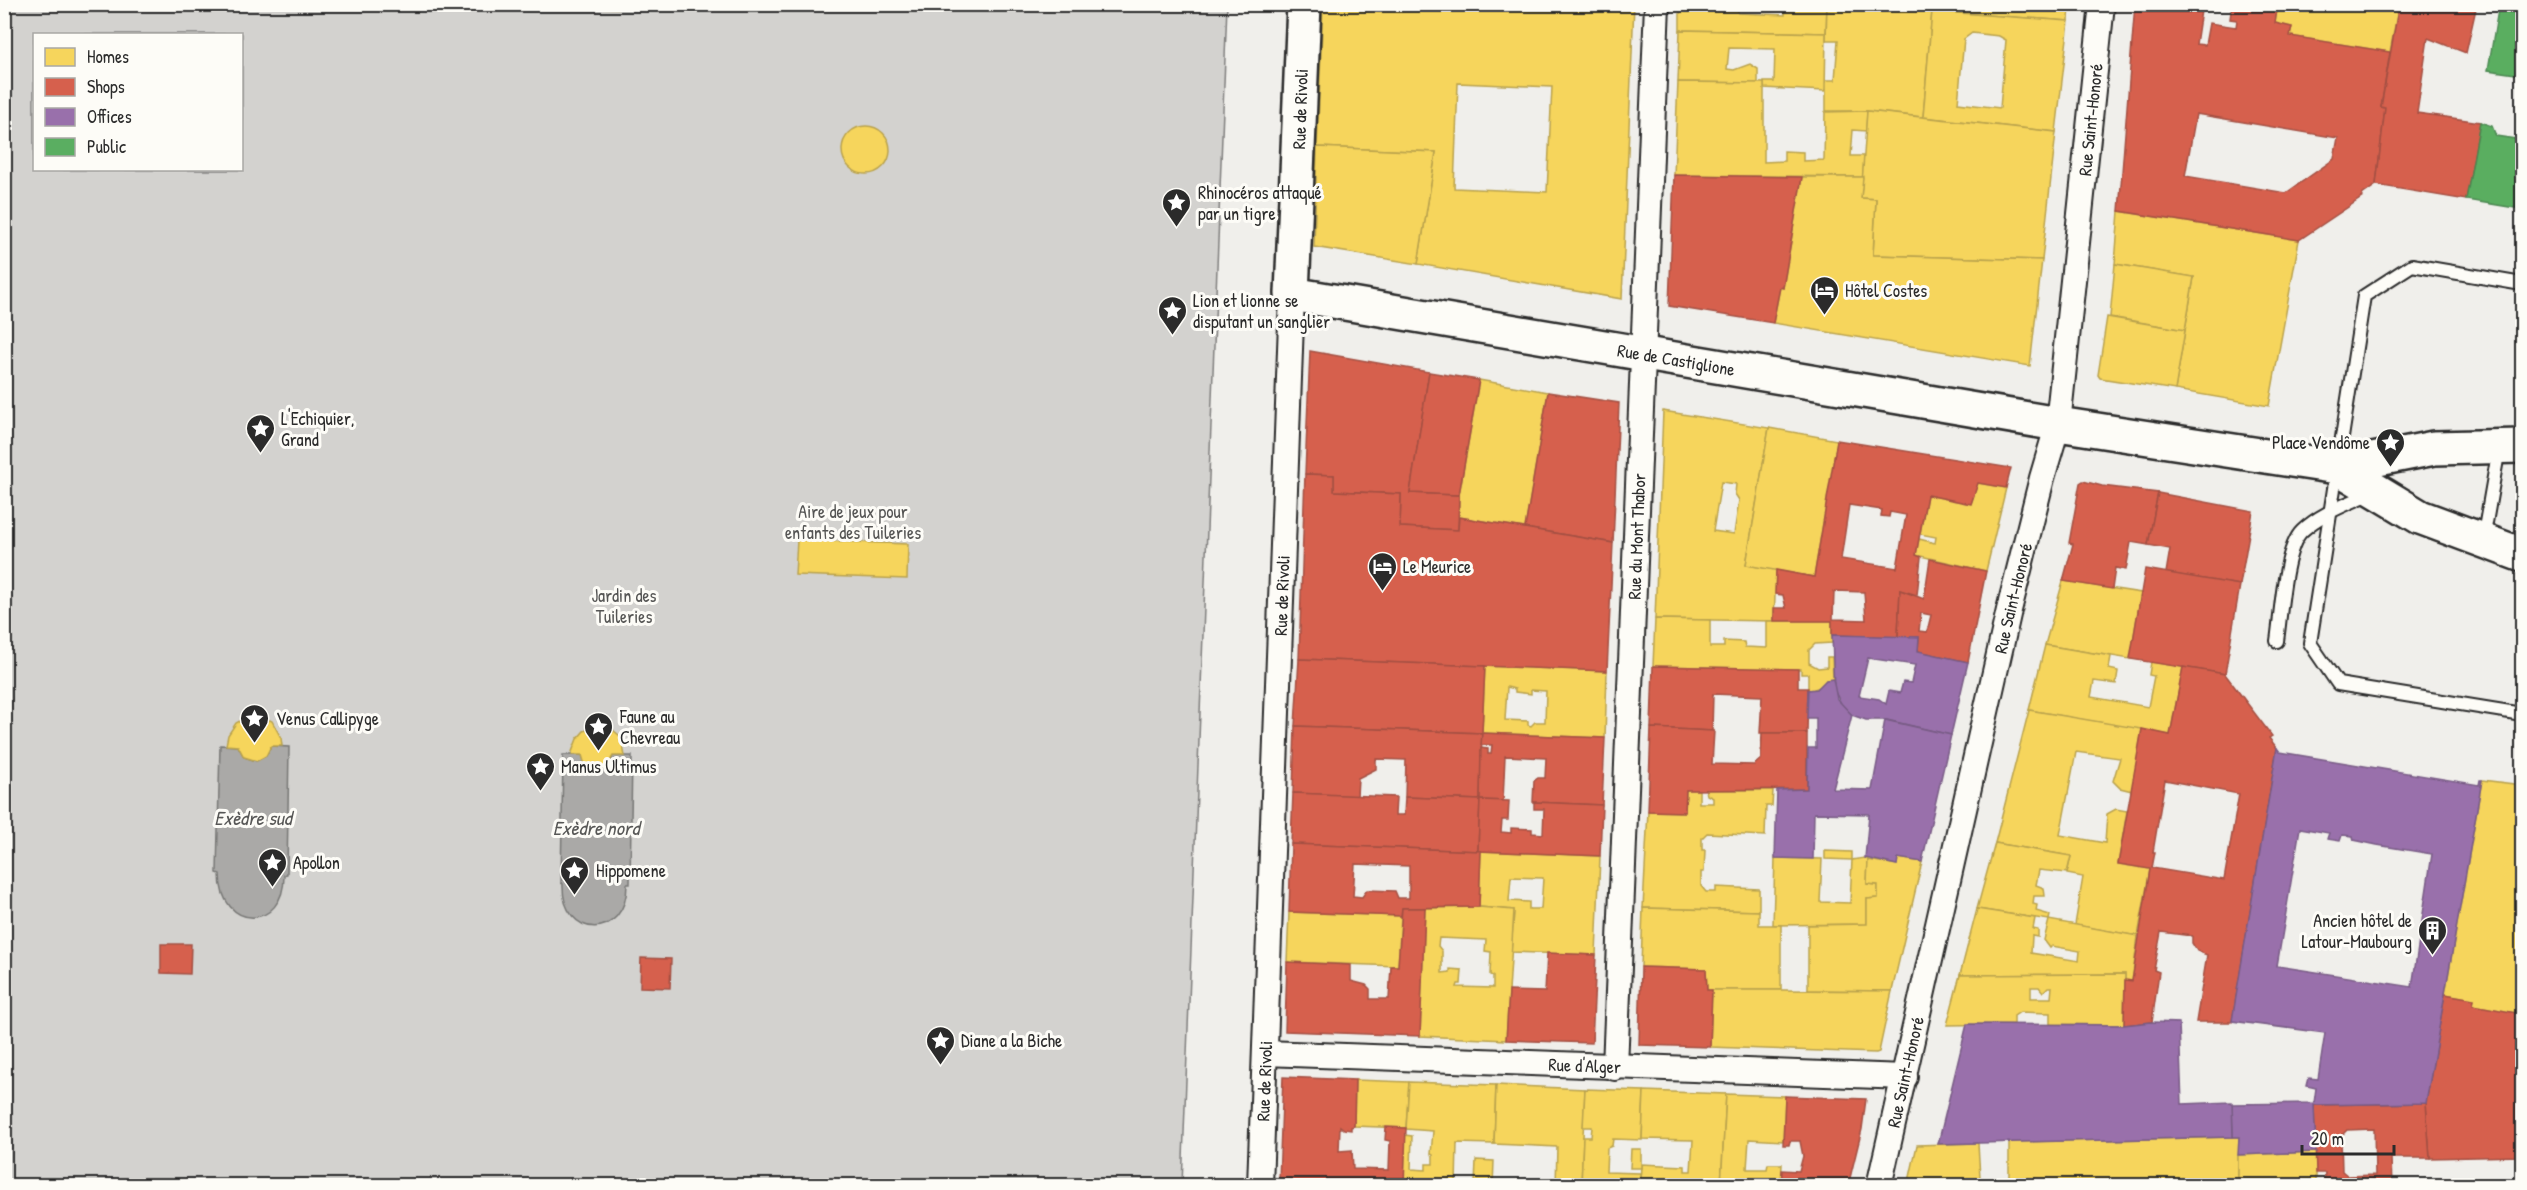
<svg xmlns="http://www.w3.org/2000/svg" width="2527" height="1190" viewBox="0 0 2527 1190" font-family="'Patrick Hand',sans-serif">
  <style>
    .green { fill: #d3d2cf; stroke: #7f7e7d; stroke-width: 1.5; fill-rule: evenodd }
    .water { fill: #aaa9a7; stroke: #777775; stroke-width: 1.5 }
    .homes { fill: #f6d55c; stroke: #b9a24d; stroke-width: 1.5; fill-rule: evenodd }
    .shops { fill: #d6604d; stroke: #a35043; stroke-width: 1.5; fill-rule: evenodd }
    .offices { fill: #9970ab; stroke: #785b85; stroke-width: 1.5; fill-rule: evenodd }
    .public { fill: #5aae61; stroke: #4c8751; stroke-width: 1.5 }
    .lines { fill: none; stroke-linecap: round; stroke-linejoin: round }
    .lane-casing { stroke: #2b2b2b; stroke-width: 16 }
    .street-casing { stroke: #2b2b2b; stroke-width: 28 }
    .secondary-casing { stroke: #2b2b2b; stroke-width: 38 }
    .lane { stroke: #fdfcf7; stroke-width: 12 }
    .street { stroke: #fdfcf7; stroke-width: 24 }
    .secondary { stroke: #fdfcf7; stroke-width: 33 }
    .labels { text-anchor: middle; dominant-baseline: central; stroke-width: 6; stroke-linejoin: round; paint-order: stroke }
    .street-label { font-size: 18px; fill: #2b2b2b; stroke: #fdfcf7 }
    .poi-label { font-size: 18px; fill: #2b2b2b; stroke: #fdfcf7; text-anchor: start }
    .park-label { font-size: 18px; fill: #555554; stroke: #fdfcf7 }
    .water-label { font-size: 20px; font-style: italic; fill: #575756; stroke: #fdfcf7 }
  </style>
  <rect width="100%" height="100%" fill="#f0efeb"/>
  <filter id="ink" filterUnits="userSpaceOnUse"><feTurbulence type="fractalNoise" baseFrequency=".0167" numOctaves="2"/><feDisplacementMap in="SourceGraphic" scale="12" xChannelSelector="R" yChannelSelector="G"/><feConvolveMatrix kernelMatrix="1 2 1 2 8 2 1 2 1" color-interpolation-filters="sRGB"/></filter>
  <g filter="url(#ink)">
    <path class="green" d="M5,5H1227L1182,1185H5ZM34,34H242V170H34Z"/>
    <g class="water">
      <path d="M220,745L238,746L244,757L256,761L266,756L271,746L289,747L287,874L284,875C285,931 220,932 220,874L217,873Z"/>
      <path d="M563,755H582L587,767L600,771L609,766L613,756H632L630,884H627C627,942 561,940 563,884L561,883Z"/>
    </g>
    <g class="homes">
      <path d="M586,4H665V9L586,7Z"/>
      <path d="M1323,4H1634L1622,299L1418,264L1436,152L1317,147ZM1458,83L1552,87L1547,192L1454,188Z"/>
      <path d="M1680,4H1738V13L1785,15V4H1827L1826,33L1680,30Z"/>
      <path d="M1827,4H2070L2069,21L1932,11L1923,117L1867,111H1826V80H1835L1838,40H1826Z"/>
      <path d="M2278,4H2399L2390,52L2290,36L2292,27L2275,23Z"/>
      <path d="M1932,11L2069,21L2056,132L1923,117ZM1972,33L1999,36L2006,40L2000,108L1958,103L1964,39Z"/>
      <path d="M1680,30L1826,33L1825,91L1764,88V82H1774L1775,49L1729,48L1727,69L1734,70L1750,64L1758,69V83L1678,82Z"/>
      <path d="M1678,82L1764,83V162L1784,161V151L1803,152V161L1824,160L1825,112L1867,111L1866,131L1853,130L1851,156H1864L1863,177L1674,175Z"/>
      <path d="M1867,111L2056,132L2042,260L1873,255L1876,199L1861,198Z"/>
      <circle cx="866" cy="150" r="24"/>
      <path d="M1317,147L1436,152L1418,264L1314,247Z"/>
      <path d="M1802,177H1863L1861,198L1876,199L1873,255L2042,260L2030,366L1773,323L1780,287L1783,288Z"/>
      <path d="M2119,211L2299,240L2269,406L2175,390L2194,277L2115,264Z"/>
      <path d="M2115,264L2194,277L2185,330L2110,317Z"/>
      <path d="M2107,317L2185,330L2175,390L2100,378L2098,375Z"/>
      <path d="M1479,380L1548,392L1525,528L1459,517V495Z"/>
      <path d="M1663,411L1769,428L1746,565L1776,570L1774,621L1655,619ZM1721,482L1736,484L1735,494L1739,500L1734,534L1713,531Z"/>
      <path d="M1769,428L1837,440L1814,577L1746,565Z"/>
      <path d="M1978,483L2006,488L1986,571L1916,555L1919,539L1935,543L1936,537L1920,534L1927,495L1971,504Z"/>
      <path d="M797,540L908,544L907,579L795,575Z"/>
      <path d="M2063,581L2141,593L2130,659L2045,645Z"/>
      <path d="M1655,619L1710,620V647H1724V641L1744,642L1745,647L1767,648V621H1832V643L1815,644L1809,650V663L1818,668L1827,667V657H1832L1833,679L1826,680L1822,686L1812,690H1808V674H1801V669L1653,666Z"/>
      <path d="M2045,645L2111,656L2109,669L2118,671L2116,684L2094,681L2091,697L2148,707L2154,676L2149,675L2151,662L2183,667L2170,735L2029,710Z"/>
      <path d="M1485,666L1607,671L1605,738L1482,733ZM1507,687L1515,689V692L1531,694V690L1546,691L1545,722H1535L1531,726L1528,725V721L1505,720Z"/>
      <path d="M2029,710L2142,729L2132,791L2120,788L2113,781L2120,758L2076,752L2060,835L2105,843L2107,814L2116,809L2127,811L2118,864L2150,869L2138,936L2075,925L2083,877L2067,874L2071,856L1995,843Z"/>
      <path d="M253,714L259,715L272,721L281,738L282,746H271L266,756L257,761L244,757L238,746L226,745L228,735L236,723Z"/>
      <path d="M601,726L609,727L619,735L622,741L625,756H613L606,768L593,770L585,765L582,755H572V752L577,739L584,731Z"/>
      <path d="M2482,780L2522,785V1014L2473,1005L2474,999L2445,994Z"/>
      <path d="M1686,790H1699V803H1713V798L1707,795L1706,790H1773L1772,806H1766L1765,836L1707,833L1702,838V850H1705L1704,872H1701V886L1706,892H1716V887L1759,889V911L1643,908L1648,811L1685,812Z"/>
      <path d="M1995,843L2071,856L2067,873L2039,870L2036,885L2044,888L2045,896H2034L2033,904L2037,905L2036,911L2050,915L2049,920L1977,909Z"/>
      <path d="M1481,851L1600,856L1596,955L1511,952L1514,910L1479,907ZM1511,877L1543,878L1541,909H1529V902L1509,901Z"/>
      <path d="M1825,851L1852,852V860L1825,859Z"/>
      <path d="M1775,858L1822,859L1820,902L1850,903L1852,860L1865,858L1868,860L1867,884L1878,885V898L1867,899V924L1773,925Z"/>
      <path d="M1898,858L1922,862L1892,991L1808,990V925L1867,924V899L1878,898V885L1867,884L1868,860L1897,865Z"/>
      <path d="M1479,907L1514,910L1506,1040L1420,1036L1425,908ZM1439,938L1486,940L1485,951L1491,952L1490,975L1493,976V988L1457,987L1458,984H1461L1462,970L1450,969V972L1442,973V951L1438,946Z"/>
      <path d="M1643,908L1759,911V925H1781V990H1707L1706,969L1641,967Z"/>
      <path d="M1977,909L2035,918L2033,929L2038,930V937L2032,936L2031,953L2079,961L2080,951L2052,946L2050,948L2044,940L2049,920L2138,936L2132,981L2125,980V974L1960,975Z"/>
      <path d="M1289,912L1401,916L1398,966L1287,962Z"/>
      <path d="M2125,974L2124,1025L2050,1024V1013L2020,1012L2014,1016V1024L1947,1025L1960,975ZM2031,987H2039L2043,992L2048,987H2052L2051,998H2031Z"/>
      <path d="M1712,990H1781L1892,991L1879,1052L1876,1053L1710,1047Z"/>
      <path d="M1355,1080L1409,1082L1406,1128L1354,1126Z"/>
      <path d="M1409,1082L1496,1085L1494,1144L1457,1143L1456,1186H1404L1405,1135L1412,1136L1411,1169L1426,1170V1164H1433V1155L1431,1154L1433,1131L1406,1129Z"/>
      <path d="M1496,1085L1585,1089L1581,1186H1556L1557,1147L1494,1144Z"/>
      <path d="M1585,1089L1644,1091L1642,1140L1613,1139L1612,1146L1607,1148L1606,1172L1640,1173V1186H1581L1583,1137H1591L1592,1127H1583Z"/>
      <path d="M1644,1091L1726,1094L1721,1186H1640L1641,1164L1685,1166V1171H1691L1693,1140L1642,1139Z"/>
      <path d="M1726,1094L1785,1096L1783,1141L1749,1139L1747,1169H1767L1768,1164H1782L1781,1186H1721Z"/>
      <path d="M2239,1137L2238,1186H2009V1142Z"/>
      <path d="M1978,1143L1980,1178L1975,1182H1957L1958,1186H1908L1917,1145Z"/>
      <path d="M1631,1149H1641V1168H1630Z"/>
      <path d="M2316,1152V1186H2238V1155Z"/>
      <path d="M1476,1160L1494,1161L1493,1186H1475Z"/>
    </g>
    <g class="shops">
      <path d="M2135,4H2202L2196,44L2205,45L2209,23L2236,27L2237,20L2230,19L2232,4H2246L2277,10L2275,23L2292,27L2290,36L2390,52L2381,107L2385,108L2376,185L2362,195L2363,197L2299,240L2119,211ZM2196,114L2338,138L2334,159L2286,193L2185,176Z"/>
      <path d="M2399,4H2477L2466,53L2428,38L2417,113L2480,122L2466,200L2376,185L2385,108L2381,107Z"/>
      <path d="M1674,175L1802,177L1783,288L1780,287L1773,323L1669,306Z"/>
      <path d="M1310,351L1429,372L1410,493L1459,495L1458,530L1400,527L1401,494L1334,491V475L1305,474Z"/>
      <path d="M1429,372L1479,380L1459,495L1410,493Z"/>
      <path d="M1548,392L1619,403L1613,543L1525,528Z"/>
      <path d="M1837,440L2011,468L2006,488L1978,483L1971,504L1927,495L1916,555L1921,557L1917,595L1900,590L1898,637L1832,635V621H1774V608H1786L1783,595L1775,594L1776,570L1814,577ZM1849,505L1882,510L1881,516L1889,517L1890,512L1906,515L1897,568L1841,559ZM1836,591L1864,592L1866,620L1833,619L1834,592Z"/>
      <path d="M1305,474L1334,475V491L1401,494L1400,527L1458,530L1459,517L1613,543L1607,671L1299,659Z"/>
      <path d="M2083,481L2102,486L2158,493L2148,545L2131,542L2126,570L2115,568L2112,589L2063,581L2073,544L2069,543L2080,483Z"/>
      <path d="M2158,493L2253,511L2240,585L2166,573L2170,549L2148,545Z"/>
      <path d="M1930,559L1986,571L1968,662L1918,651L1919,637H1898L1900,590L1924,599ZM1921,613L1931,615L1927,632L1919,631Z"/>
      <path d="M2145,569L2240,585L2225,674L2130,659Z"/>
      <path d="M1299,659L1485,666L1482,733L1295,726Z"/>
      <path d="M1653,666L1798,669V688H1808L1807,733H1760L1762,696L1713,694L1712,731L1651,728Z"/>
      <path d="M2183,667L2225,674L2272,736L2269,738L2277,748L2232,1022H2196L2207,955L2197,951L2192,943V936L2161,932L2154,970L2159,972L2152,1022L2124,1025L2125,980L2132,981L2150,869L2118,864L2142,729L2170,735ZM2165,780L2239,794L2224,880L2152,868L2155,852H2153Z"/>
      <path d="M1295,726L1482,733L1480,800L1405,797L1406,760L1376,759V769L1358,778L1357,796L1293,793Z"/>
      <path d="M1651,728L1714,731L1712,764L1754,765L1761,759L1762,733H1807V789L1686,790L1685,812L1648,811Z"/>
      <path d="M1482,733L1605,738L1602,805L1533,802L1534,781L1538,778H1545L1546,758L1505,756L1503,801L1480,800L1481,748L1488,749V754H1491L1492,745H1481Z"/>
      <path d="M1293,793L1396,797L1395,815H1404L1405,797L1480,800L1478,851L1291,844Z"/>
      <path d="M1480,800L1509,801L1508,820H1502L1501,832L1511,833V828L1532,829V833L1543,834L1544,809H1534V802L1602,805L1600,856L1478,851Z"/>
      <path d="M1291,844L1481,851L1479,907L1402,908L1401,916L1289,912ZM1355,864L1409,866V898H1398L1395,891L1367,890L1362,897L1353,896Z"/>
      <path d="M1402,908H1425L1420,1036L1285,1031L1287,962L1351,965V981L1366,985L1370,989V999H1389L1391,966H1398Z"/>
      <path d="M161,944H191L190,974L161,973Z"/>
      <path d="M1547,953L1596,955L1592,1043L1506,1040L1509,991L1545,992Z"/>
      <path d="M641,958L671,959L670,988L640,987Z"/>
      <path d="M1641,967L1706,969L1707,990H1712L1710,1047L1639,1045Z"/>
      <path d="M2445,994L2474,999L2473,1005L2522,1014V1156L2430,1158L2426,1103Z"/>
      <path d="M1283,1077L1355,1080L1354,1126L1351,1127V1130L1344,1129L1340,1126L1339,1151L1352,1150L1353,1169L1389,1170L1390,1141L1385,1140L1386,1127L1406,1128L1404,1186H1316L1315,1182L1279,1181Z"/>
      <path d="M1785,1096L1866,1099L1862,1129L1848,1186H1781L1782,1170L1799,1171L1803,1156L1800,1141H1790L1789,1145H1783Z"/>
      <path d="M2426,1103L2430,1158H2391L2392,1186H2316V1183H2324L2325,1173H2316L2314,1105ZM2374,1129L2375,1175L2348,1176L2342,1171L2341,1136L2347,1130Z"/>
      <path d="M1279,1181L1315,1182L1316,1186H1279Z"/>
    </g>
    <g class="offices">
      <path d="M1832,635L1919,637L1918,651L1968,662L1951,735L1887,720H1866L1852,715L1843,707L1834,690ZM1868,658L1915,665L1911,683L1903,682L1900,693L1889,691L1886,704L1879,699L1859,696Z"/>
      <path d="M1833,679L1837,699L1852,715L1833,789L1872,790L1885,720L1951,735L1922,862L1898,858L1897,865L1865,858L1869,814L1814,813L1813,859L1775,858L1777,790L1807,789L1808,748H1816V718H1807L1808,690L1817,689L1826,680Z"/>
      <path d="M2277,748L2280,752L2479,785L2480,780H2482L2426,1103L2314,1105L2316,1152L2238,1155L2239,1137H2233L2232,1104L2314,1103L2316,1088L2307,1086L2309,1078L2318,1079L2325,1033L2232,1021ZM2300,828L2329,833L2327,839L2340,841L2342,835L2353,836L2354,840L2377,845L2432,854L2412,987L2277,966Z"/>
      <path d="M2152,1022L2179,1023L2182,1104L2232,1102L2233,1137L1938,1144L1967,1024L2124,1025Z"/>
    </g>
    <g class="public">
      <path d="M2499,4H2522V75L2488,70Z"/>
      <path d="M2480,122L2492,126L2496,136L2522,140V209L2466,200Z"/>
    </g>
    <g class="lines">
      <defs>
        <g id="lane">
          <path d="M2522,284L2412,265L2364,296L2310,643L2338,684L2522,714"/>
          <path d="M2483,540L2499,448"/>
          <path d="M2277,641C2281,615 2284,548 2302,531C2321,513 2348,504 2371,493"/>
        </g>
        <g id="street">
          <path id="s1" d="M1265,1053L1905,1077"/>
          <path id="s2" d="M1615,1068L1657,4"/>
          <path id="s3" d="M1260,1186L1292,294"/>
          <path id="s4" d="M1879,1186L2009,610L2042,478L2058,424L2102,4"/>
        </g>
        <g id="secondary">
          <path id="s5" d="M1304,4L1292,294L2058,424L2337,467L2434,448L2522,446"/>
          <path d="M2337,467L2420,517L2522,555"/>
        </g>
      </defs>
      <use href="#lane" class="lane-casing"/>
      <use href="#street" class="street-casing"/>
      <use href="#secondary" class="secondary-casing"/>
      <use href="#lane" class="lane"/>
      <use href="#street" class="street"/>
      <use href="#secondary" class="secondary"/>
    </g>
  </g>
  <defs>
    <symbol id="sight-pin" viewBox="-11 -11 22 30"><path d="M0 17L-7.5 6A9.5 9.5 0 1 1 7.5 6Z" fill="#2b2b2b" stroke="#fdfcf7"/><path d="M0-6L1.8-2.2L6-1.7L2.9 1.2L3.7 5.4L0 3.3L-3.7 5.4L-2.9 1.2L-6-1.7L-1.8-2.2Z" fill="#fff"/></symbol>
    <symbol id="hotel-pin" viewBox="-11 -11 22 30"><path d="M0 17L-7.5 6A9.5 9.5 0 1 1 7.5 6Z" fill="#2b2b2b" stroke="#fdfcf7"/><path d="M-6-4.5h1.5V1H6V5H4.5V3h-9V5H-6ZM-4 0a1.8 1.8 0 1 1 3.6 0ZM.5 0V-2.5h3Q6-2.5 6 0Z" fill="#fff"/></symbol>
    <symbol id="building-pin" viewBox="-11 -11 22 30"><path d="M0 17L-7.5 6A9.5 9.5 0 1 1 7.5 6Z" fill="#2b2b2b" stroke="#fdfcf7"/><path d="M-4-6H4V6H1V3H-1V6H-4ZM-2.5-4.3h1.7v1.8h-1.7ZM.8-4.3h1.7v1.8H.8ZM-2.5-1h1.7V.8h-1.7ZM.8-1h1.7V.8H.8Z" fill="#fff"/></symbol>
  </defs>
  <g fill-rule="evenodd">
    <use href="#sight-pin" x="1160" y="186" width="33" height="45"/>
    <use href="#hotel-pin" x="1808" y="274" width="33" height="45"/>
    <use href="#sight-pin" x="1156" y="294" width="33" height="45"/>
    <use href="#sight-pin" x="244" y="412" width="33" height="45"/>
    <use href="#sight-pin" x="2374" y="426" width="33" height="45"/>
    <use href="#hotel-pin" x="1366" y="550" width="33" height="45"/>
    <use href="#sight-pin" x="238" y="702" width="33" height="45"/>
    <use href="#sight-pin" x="582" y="710" width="33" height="45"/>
    <use href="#sight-pin" x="524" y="750" width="33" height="45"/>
    <use href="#sight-pin" x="256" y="846" width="33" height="45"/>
    <use href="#sight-pin" x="558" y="854" width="33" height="45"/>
    <use href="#building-pin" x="2416" y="914" width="33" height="45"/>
    <use href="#sight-pin" x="924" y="1024" width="33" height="45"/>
  </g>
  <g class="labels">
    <g class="street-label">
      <text transform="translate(1300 109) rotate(-88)">Rue de Rivoli</text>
      <text stroke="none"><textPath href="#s4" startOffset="1089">Rue Saint-Honoré</textPath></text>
      <text stroke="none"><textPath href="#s5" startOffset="680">Rue de Castiglione</textPath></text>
      <text stroke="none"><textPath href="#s2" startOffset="532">Rue du Mont Thabor</textPath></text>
      <text stroke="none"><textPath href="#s3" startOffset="591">Rue de Rivoli</textPath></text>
      <text stroke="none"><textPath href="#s4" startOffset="603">Rue Saint-Honoré</textPath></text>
      <text stroke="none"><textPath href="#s1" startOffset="320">Rue d'Alger</textPath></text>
      <text stroke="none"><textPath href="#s4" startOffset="117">Rue Saint-Honoré</textPath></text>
      <text stroke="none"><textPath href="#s3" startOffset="105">Rue de Rivoli</textPath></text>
    </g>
    <g class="poi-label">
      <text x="1198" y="192">Rhinocéros attaqué<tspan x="1198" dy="21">par un tigre</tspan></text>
      <text x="1845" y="290">Hôtel Costes</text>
      <text x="1193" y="300">Lion et lionne se<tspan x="1193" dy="21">disputant un sanglier</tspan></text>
      <text x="281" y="418">L'Echiquier,<tspan x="281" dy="21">Grand</tspan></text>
      <text x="2370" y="442" text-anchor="end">Place Vendôme</text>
      <text x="1403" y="566">Le Meurice</text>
      <text x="620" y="716">Faune au<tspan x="620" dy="21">Chevreau</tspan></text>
      <text x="276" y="718">Venus Callipyge</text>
      <text x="561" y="766">Manus Ultimus</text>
      <text x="293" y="862">Apollon</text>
      <text x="596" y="870">Hippomene</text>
      <text x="2412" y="920" text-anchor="end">Ancien hôtel de<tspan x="2412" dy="21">Latour-Maubourg</tspan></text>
      <text x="961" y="1040">Diane a la Biche</text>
    </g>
    <g class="park-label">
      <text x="853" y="511">Aire de jeux pour<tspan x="853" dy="21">enfants des Tuileries</tspan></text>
      <text x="624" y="595">Jardin des<tspan x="624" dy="21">Tuileries</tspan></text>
    </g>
    <g class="water-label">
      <text x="253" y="817">Exèdre sud</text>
      <text x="596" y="827">Exèdre nord</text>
    </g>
  </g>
  <rect width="2527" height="1190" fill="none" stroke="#fdfcf7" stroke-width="24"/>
  <rect x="12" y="12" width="2503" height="1166" fill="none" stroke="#2b2b2b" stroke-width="2" filter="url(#ink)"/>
  <rect x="33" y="33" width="210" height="138" fill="#fdfcf7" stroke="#a9a8a5" stroke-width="1.5"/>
  <rect x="45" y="48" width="30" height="18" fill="#f6d55c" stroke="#a9a8a5" stroke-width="1.5"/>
  <text x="87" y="63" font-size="18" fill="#2b2b2b">Homes</text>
  <rect x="45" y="78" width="30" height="18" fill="#d6604d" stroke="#a9a8a5" stroke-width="1.5"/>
  <text x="87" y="93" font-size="18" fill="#2b2b2b">Shops</text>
  <rect x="45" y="108" width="30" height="18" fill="#9970ab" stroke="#a9a8a5" stroke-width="1.5"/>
  <text x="87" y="123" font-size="18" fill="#2b2b2b">Offices</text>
  <rect x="45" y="138" width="30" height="18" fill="#5aae61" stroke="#a9a8a5" stroke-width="1.5"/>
  <text x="87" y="153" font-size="18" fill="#2b2b2b">Public</text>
  <path d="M2302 1145v9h92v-9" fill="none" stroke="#2b2b2b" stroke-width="3"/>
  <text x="2311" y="1145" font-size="18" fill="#2b2b2b" stroke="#fdfcf7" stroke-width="4.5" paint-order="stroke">20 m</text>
</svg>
